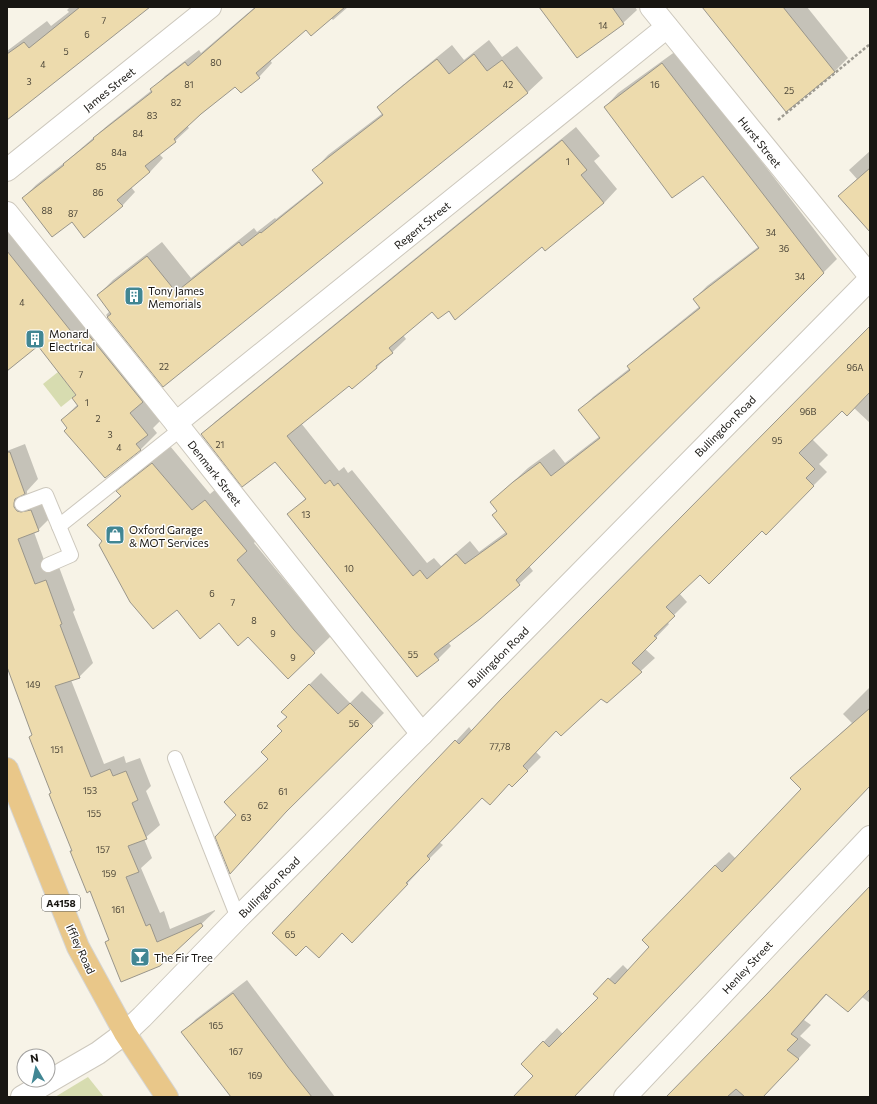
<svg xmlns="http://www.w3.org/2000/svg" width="877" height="1104" viewBox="0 0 877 1104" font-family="Commissioner,sans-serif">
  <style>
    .green { fill: #d7dcb0 }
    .shadow { fill: #0003 }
    .building { fill: #eddbad; stroke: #9a968b }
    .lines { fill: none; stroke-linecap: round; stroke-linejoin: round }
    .service-casing { stroke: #cdc8bd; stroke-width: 16 }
    .minor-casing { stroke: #cdc8bd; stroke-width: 24 }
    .primary-casing { stroke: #d5d5d4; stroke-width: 24 }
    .path { stroke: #9d9a91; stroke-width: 2.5; stroke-dasharray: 3 2; stroke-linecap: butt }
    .service { stroke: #fff; stroke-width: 14 }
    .minor { stroke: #fff; stroke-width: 22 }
    .primary { stroke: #e9c789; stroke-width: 22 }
    .labels { text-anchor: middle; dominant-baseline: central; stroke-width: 3; stroke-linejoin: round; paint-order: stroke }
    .number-label { font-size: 9px; fill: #4d4739 }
    .shield { fill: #fff; stroke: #5d5c59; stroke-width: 1 }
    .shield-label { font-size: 10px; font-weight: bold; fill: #181612 }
    .street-label { font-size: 11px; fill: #181612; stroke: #fff }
    .poi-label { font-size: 11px; fill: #181612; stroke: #fff; text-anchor: start }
  </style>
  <rect width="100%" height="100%" fill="#f7f3e7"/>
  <g class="green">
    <path d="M58,372L76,395L61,407L43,384Z"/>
    <path d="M88,1077L104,1097H55Z"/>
  </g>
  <g class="shadow">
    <path d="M70,7H147L7,119V51L47,21L51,26L69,12L67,10Z"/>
    <path d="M255,7H348L333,20L331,18L306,29L270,60L272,63L259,77L235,85L187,126L189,128L175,141L159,154L163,158L150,172L131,187L135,192L122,206L72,221L23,198L36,185L69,159L108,125L152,90V89L165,76L199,50L201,53Z"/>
    <path d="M541,7H635L637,10L623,23L578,57Z"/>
    <path d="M703,7H807L848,58L835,71L786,111Z"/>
    <path d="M489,40L502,57L517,46L543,78L528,92L163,385L106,315L110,311L98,295L113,280L162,242L191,278L254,228L257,232L275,218L276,219L323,182L314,170L328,155L383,113L379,107L393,93L452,45L464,60Z"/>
    <path d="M676,51L837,259L529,566L533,571L519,584L448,642L451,646L438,659L288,515L306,498L276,460L202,434L216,421L576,127L600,156L594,161L617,189L604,203L545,249L542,246L449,310L432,311L403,335L406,339L377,367L352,387L349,384L301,423L339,471L344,467L348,473L352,470L427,563L434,558L441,566L470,541L479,552L506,532L498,510L491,502L528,468L554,449L565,463L600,436L580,410L593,397L630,368L629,366L642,353L700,306L694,299L707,286L758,247L703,174L605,107L618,93Z"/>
    <path d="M870,151V214L840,196L857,179L849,170Z"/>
    <path d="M7,214L164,417L153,428L157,433L141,449L105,477L62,420L78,404L77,395L39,345L7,370Z"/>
    <path d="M870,327V423L854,408L842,409L812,439L828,455L819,464L827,472L766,533L762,529L701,573L679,593L687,602L667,622L669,624L645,649L655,658L607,702L601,697L556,730L536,752L541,757L512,786L510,783L490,804L482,797L439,842L443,845L419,869L420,870L366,928L456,741L469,727L472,731Z"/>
    <path d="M25,444L38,479L27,491V494L30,498L45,497L52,516L38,530L34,532L48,571L59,567L75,610L73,612L93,663L79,677L71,680L104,764L124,756L126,763L140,758L151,786L146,791L160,825L144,839L152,858L141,868L160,913L164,911L170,929L215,910V911L159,965L106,942L110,939L73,850L7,663V451Z"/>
    <path d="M170,446L210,494L223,483L263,533L254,543L312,613L332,635L288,678L248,636L220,622L177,608L104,541L88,525L121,495L118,491L135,474Z"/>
    <path d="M321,673L350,703L362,691L384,713L296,800L238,815L269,759L283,731L288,717L282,712Z"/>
    <path d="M870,687V785L573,1097H520L534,1076L522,1064L557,1028L563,1034L599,998L594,994L623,965L629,971L651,947L715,865L729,852L736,859L803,789L792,778L852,723L843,714Z"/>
    <path d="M870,887V1003L862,997L848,1011L827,994L804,1020L811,1025L800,1036L811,1045L763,1097H668L767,995Z"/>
    <path d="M247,980L335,1097H232L183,1032L196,1019Z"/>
  </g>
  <g class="building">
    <path d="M80,7H150L7,120V54L24,42L29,48Z"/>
    <path d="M256,7H345L311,36L306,30L256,73L260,78L241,93L235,87L201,114L174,139L176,142L145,166L150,172L117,200L123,206L84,238L72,222L52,237L22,198L64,165L63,164L94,139L93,138L152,92L150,89L185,62L188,66Z"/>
    <path d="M539,7H612L624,24L577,58Z"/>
    <path d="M702,7H783L835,72L786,112Z"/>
    <path d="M474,54L487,71L502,60L528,93L163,387L107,317L111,314L97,295L147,256L176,292L239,242L242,246L260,232L261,233L323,183L312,170L383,115L377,107L410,80L437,59L449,74Z"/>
    <path d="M662,63L824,273L516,580L520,585L480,619L434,654L439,660L417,677L287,514L306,499L275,462L242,487L201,434L562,140L587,170L581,175L604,203L545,251L542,247L455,320L449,311L438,319L432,312L389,348L393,353L376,366L377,368L352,389L349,386L287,436L325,484L330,480L334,486L338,483L413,576L420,570L427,579L456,554L465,564L507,534L492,515L497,511L490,502L513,482L540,462L551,476L600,438L578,410L630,370L627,366L700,308L693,299L759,248L703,176L672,198L604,107Z"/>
    <path d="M870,168V232L838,196Z"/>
    <path d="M7,251L78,340L87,333L143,402L130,413L148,435L136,444L141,450L105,478L64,431L67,428L61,420L78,406L72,398L76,395L38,346L7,371Z"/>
    <path d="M870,326V392L847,416L842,411L799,453L815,469L806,478L814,486L766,535L762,531L709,584L700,575L666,607L675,616L654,636L657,638L632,663L642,672L607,703L601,699L561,736L556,731L523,766L528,771L512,787L509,784L490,805L482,798L427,856L430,859L406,883L408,884L352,943L342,933L319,958L306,946L296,956L272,933L455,740L459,744L501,699Z"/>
    <path d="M7,452H10L25,494L15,499L14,503V507L17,511L21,512L31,510L39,531L18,539L35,584L46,580L62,624L60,625L80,678L55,686L91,777L110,769L113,776L126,771L138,800L132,803L147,839L128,846L139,872L126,877L146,926L150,924L157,942L201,923L203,926L160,966L121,982L105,942L109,940L90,891L87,893L70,851H72L49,794L51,793L29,737L32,735L7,667Z"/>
    <path d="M152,463L192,510L205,500L247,551L237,560L294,630L315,653L288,679L248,637L238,646L219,623L200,639L177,610L153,629L130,602L99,545L102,541L87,525L121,496L116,491Z"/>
    <path d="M309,684L338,714L350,703L373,726L286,812L230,874L215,837L236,815L224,802L268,759L261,752L282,731L277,726L287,717L281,712Z"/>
    <path d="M870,708V786L574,1097H513L533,1076L521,1064L543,1041L549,1047L598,998L593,994L608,978L615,984L649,947L642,940L715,865L722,872L801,789L790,778Z"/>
    <path d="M870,886V989L848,1012L826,994L791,1034L798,1039L787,1050L799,1059L763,1097H745L736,1089L727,1097H666L767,994Z"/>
    <path d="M233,993L288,1067L312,1097H231L181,1032Z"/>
  </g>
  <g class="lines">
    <defs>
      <g id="service">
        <path d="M22,504L46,495L71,555L48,565"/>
        <path d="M59,526L181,429"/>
        <path d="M175,758L238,918"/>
      </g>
      <g id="minor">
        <path d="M651,7L870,276"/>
        <path d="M7,170L210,7"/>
        <path d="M7,213L176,423L422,734"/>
        <path d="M176,423L667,27"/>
        <path d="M22,1097L98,1053L125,1033L142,1017L238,918L422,734L870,279"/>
        <path d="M625,1097L870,837"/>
      </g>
      <path id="primary" d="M7,769L78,947L125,1033L167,1097"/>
    </defs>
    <use href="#service" class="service-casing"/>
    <use href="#minor" class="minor-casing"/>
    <use href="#primary" class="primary-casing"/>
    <path class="path" d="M778,120L870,44"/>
    <use href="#service" class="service"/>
    <use href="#minor" class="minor"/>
    <use href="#primary" class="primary"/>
  </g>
  <defs>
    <symbol id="building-square" viewBox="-11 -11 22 22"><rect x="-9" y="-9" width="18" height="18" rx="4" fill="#418693" stroke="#fff"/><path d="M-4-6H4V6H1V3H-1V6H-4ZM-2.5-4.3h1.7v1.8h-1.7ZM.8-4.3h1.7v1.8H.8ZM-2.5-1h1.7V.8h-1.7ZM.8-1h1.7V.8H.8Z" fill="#fff"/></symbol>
    <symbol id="shop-square" viewBox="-11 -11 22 22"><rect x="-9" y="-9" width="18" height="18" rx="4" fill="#418693" stroke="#fff"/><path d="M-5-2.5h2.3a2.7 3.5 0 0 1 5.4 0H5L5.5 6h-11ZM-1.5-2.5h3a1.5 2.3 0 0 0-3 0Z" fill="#fff"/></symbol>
    <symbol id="bar-square" viewBox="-11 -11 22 22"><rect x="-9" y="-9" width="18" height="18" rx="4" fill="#418693" stroke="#fff"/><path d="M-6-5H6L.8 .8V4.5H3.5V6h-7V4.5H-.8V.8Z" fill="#fff"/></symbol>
  </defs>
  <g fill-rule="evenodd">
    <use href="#building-square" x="123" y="285" width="22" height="22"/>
    <use href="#building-square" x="24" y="328" width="22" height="22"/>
    <use href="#shop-square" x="104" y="524" width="22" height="22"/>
    <use href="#bar-square" x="129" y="946" width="22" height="22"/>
  </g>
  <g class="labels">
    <g class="number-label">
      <text x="104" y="20">7</text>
      <text x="603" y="25">14</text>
      <text x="87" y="34">6</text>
      <text x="66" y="51">5</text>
      <text x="216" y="62">80</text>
      <text x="43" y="64">4</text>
      <text x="29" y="81">3</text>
      <text x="189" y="84">81</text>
      <text x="508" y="84">42</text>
      <text x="655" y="84">16</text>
      <text x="789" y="90">25</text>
      <text x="176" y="102">82</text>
      <text x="152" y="115">83</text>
      <text x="138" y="133">84</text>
      <text x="119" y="152">84a</text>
      <text x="568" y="161">1</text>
      <text x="101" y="166">85</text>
      <text x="98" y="192">86</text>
      <text x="47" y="210">88</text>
      <text x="73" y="213">87</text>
      <text x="771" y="232">34</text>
      <text x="784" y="248">36</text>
      <text x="800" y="276">34</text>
      <text x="22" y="302">4</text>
      <text x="164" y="366">22</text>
      <text x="855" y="367">96A</text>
      <text x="81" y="374">7</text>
      <text x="87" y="402">1</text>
      <text x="808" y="411">96B</text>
      <text x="98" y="418">2</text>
      <text x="110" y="434">3</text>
      <text x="777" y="440">95</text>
      <text x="220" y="444">21</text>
      <text x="119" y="447">4</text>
      <text x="306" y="514">13</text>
      <text x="349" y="568">10</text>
      <text x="212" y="593">6</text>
      <text x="233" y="602">7</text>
      <text x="254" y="620">8</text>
      <text x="273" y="633">9</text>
      <text x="413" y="654">55</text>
      <text x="293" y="657">9</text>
      <text x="33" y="684">149</text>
      <text x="354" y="723">56</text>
      <text x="500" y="746">77,78</text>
      <text x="57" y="749">151</text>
      <text x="90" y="790">153</text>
      <text x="283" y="791">61</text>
      <text x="263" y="805">62</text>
      <text x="94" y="813">155</text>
      <text x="246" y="817">63</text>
      <text x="103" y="849">157</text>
      <text x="109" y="873">159</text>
      <text x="118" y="909">161</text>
      <text x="290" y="934">65</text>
      <text x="216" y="1025">165</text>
      <text x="236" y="1051">167</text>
      <text x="255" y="1075">169</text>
    </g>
    <rect class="shield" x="42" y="895" width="38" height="16" rx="3"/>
    <g class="shield-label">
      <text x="61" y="903">A4158</text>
    </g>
    <g class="street-label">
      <text transform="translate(109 89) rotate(-39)">James Street</text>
      <text transform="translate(760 142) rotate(51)">Hurst Street</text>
      <text transform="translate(422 225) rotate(-39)">Regent Street</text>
      <text transform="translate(725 426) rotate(-45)">Bullingdon Road</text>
      <text transform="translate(215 473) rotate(52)">Denmark Street</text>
      <text transform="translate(498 657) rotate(-45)">Bullingdon Road</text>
      <text transform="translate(269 887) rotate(-45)">Bullingdon Road</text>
      <text transform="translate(81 949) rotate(65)">Iffley Road</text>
      <text transform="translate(747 967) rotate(-47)">Henley Street</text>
    </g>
    <g class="poi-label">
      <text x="148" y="290">Tony James<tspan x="148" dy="13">Memorials</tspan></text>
      <text x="49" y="333">Monard<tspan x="49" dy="13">Electrical</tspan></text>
      <text x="129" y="529">Oxford Garage<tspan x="129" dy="13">&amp; MOT Services</tspan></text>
      <text x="154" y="957">The Fir Tree</text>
    </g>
  </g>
  <rect width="877" height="1104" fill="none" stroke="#181612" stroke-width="16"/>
  <g transform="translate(36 1068) rotate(351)"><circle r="19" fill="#ffffff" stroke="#a3a2a0"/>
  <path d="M0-3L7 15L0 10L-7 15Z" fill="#418693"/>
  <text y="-6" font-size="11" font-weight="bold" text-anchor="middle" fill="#181612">N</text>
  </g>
</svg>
